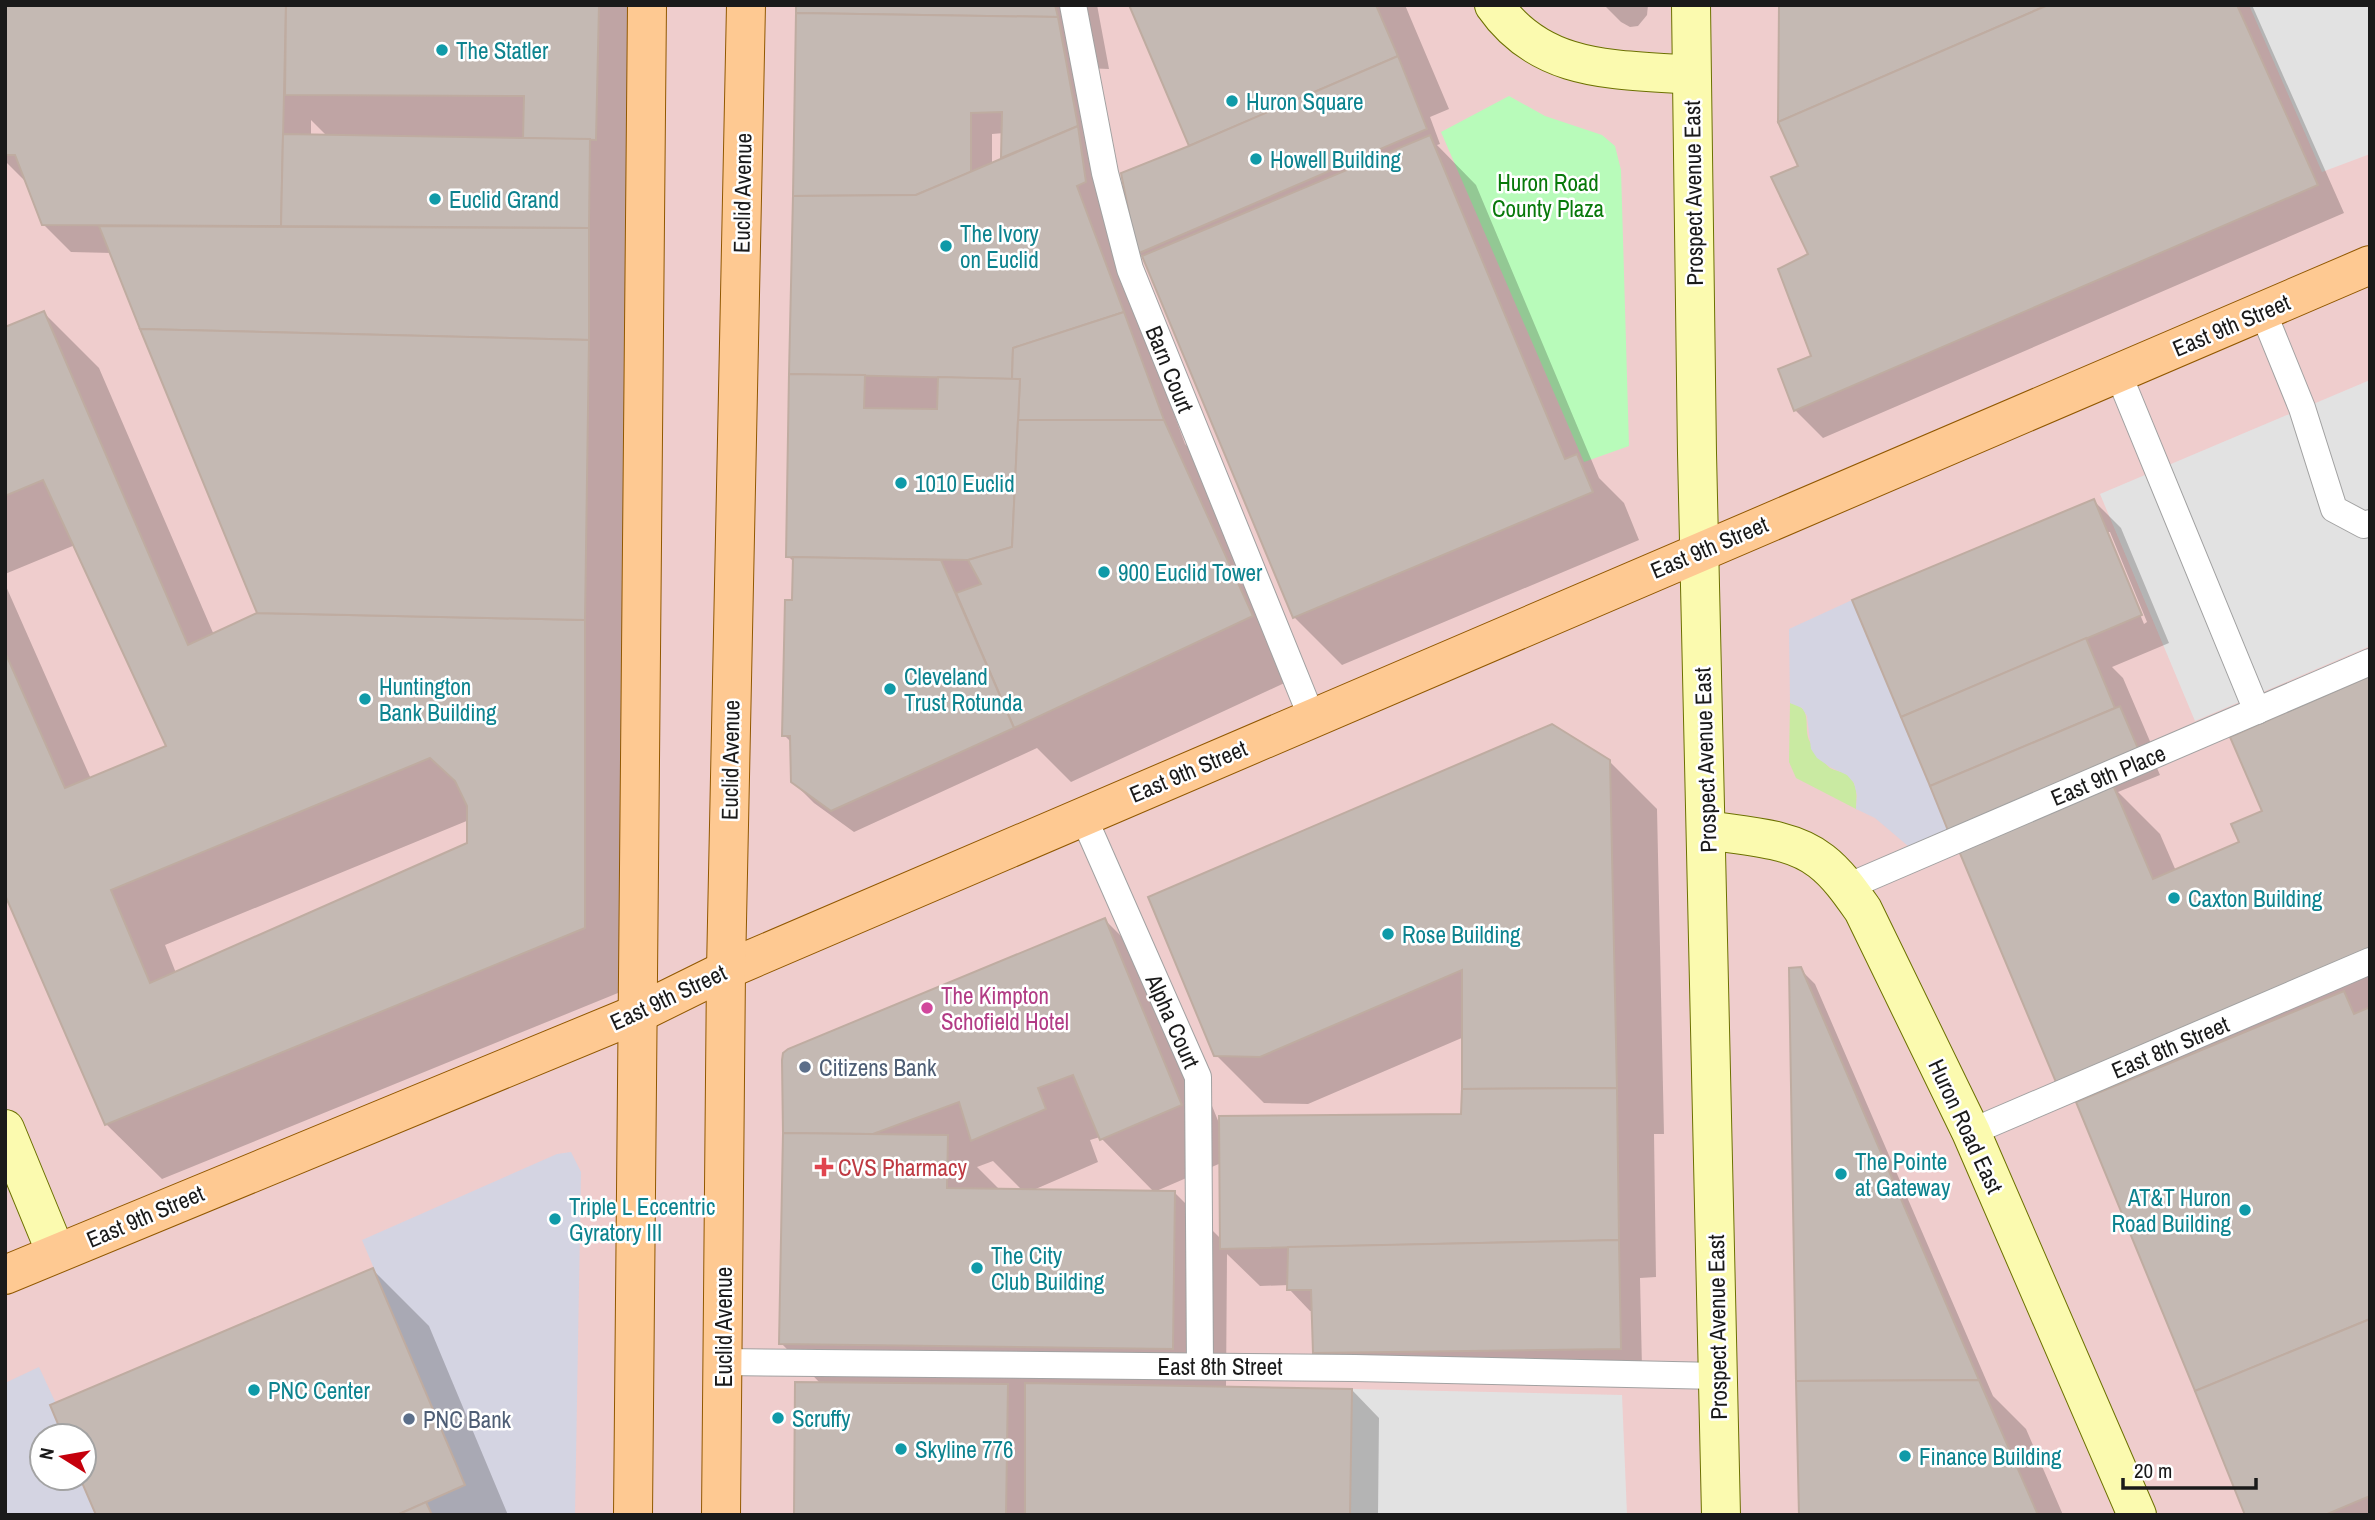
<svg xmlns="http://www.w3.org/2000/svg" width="2375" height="1520" viewBox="0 0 2375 1520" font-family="'Archivo Narrow',sans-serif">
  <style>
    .commercial { fill: #efcdcd; fill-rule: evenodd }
    .grass { fill: #c9eaa2 }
    .park { fill: #b8fbba }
    .parking { fill: #e2e2e2 }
    .plaza { fill: #d4d4e2 }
    .shadow { fill: #0003; fill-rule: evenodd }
    .building { fill: #c4b9b3; stroke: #bfaca1; stroke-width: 2; fill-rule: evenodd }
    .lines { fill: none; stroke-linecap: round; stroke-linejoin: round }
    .lane-casing { stroke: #a1a1a1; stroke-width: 28 }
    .secondary-casing { stroke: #6c7101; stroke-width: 40 }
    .primary-casing { stroke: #915800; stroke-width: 40 }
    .lane { stroke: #fff; stroke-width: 26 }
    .secondary { stroke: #fbfaaf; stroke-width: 38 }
    .primary { stroke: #fec992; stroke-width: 38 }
    .culture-dot { fill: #0f9aa8; stroke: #fff; stroke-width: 2.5 }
    .hotel-dot { fill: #d1479c; stroke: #fff; stroke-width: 2.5 }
    .service-dot { fill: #5c6f8a; stroke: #fff; stroke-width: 2.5 }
    .health-dot { fill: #e0444e; stroke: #fff; stroke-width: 2.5 }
    .labels { text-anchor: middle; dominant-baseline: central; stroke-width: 5; stroke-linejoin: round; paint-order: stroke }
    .culture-label { font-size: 23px; fill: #0d838f; stroke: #fff; text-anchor: start }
    .park-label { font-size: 23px; fill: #08790a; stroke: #fff }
    .street-label { font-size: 23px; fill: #1a1a1a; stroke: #fff }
    .hotel-label { font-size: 23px; fill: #b23c85; stroke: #fff; text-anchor: start }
    .service-label { font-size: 23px; fill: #4e5e75; stroke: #fff; text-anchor: start }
    .health-label { font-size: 23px; fill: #be3a42; stroke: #fff; text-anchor: start }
  </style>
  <rect width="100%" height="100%" fill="#ede7df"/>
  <path class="commercial" d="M5,5H2370V1515H5ZM42,1436H84V1478H42Z"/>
  <path class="grass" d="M1790,703C1815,707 1802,727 1810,742C1814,749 1824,763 1830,768C1835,771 1841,771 1846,774C1858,782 1857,796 1856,809L1796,778L1789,762Z"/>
  <path class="park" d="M1509,96L1545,116L1602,135L1615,146L1621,170L1629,446L1584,462L1441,132Z"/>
  <g class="parking">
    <path d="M2249,5H2370V154L2322,172Z"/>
    <path d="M2370,380V646L2195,721L2100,494Z"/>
    <path d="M1352,1389L1622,1395L1627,1515H1350Z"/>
  </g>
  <g class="plaza">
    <path d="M1852,600L1949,833L1908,846L1875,818L1856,809L1857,795L1854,783L1847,775L1830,767L1817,758L1811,749L1807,716L1802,708L1790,703L1789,629Z"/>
    <path d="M571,1152L581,1172L575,1515H432L426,1502L465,1485L362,1240L557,1154Z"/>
    <path d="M39,1367L71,1436H42V1478H84L108,1515H5V1383Z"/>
  </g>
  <g class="shadow">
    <path d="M5,5H652L640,984L162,1179L106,1124L5,891V584L91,779L168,746L75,545L5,574V329L44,313L99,368L214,635L259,614L112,253L71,252L43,224L26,182L5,161ZM311,120L328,137L311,136ZM469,820L468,844L176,973L165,945Z"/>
    <path d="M798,5H1097L1109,69L1084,68L1152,353L1185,444L1220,478L1308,672L1071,782L1037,748L854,832L814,803L792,781V743L784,735L795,563L788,556ZM1004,133L1005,159L992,165V134Z"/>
    <path d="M1131,5H1405L1449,109L1430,117L1440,144L1437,145L1476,185L1599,478L1624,503L1639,540L1342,665L1294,617L1146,260L1139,253L1191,147Z"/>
    <path d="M1604,5H1648L1647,15L1638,26L1630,27L1621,22Z"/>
    <path d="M1781,5H2252L2344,213L1823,438L1795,410L1813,357L1811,255Z"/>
    <path d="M2094,501L2121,528L2169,643L2112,667L2123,678L2152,746L2148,747L2160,775L2118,792L2160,834L2176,871L2241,843L2370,678V1515H2247L2080,1106L2060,1086L1854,601ZM2106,532H2110L2147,622L2144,624Z"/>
    <path d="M1609,761L1657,809L1664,1134H1654L1656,1277L1640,1278L1642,1369L1336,1374L1314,1352L1313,1311H1310L1289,1289V1285L1260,1286L1227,1254L1226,1388L1352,1390L1379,1418L1378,1515H795L821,1384L781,1343L785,1054L1105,920L1158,973L1221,1128L1463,1116L1464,1037L1308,1104L1264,1103L1216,1055ZM1100,1137L1154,1192L1221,1163L1222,1240L1175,1193L1031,1191L1098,1162L1090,1140ZM993,1161L1023,1191H1001L977,1167Z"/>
    <path d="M1800,969L1815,984L1993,1396L2026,1429L2063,1515H1801Z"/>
    <path d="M373,1270L429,1326L508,1515H98L82,1478H84V1436H65Z"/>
  </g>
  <g class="building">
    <path d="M5,5H286L281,226L42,225L15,155H5Z"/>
    <path d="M286,5H599L596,140L523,138L524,96L285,95Z"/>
    <path d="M796,5H1055L1058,17L796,13Z"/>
    <path d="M1129,5H1376L1398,56L1189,146Z"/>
    <path d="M1779,5H2048L1778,122Z"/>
    <path d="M2048,5H2237L2318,185L1794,411L1778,369L1811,356L1778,269L1808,254L1771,177L1798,166L1778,122Z"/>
    <path d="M796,13L1058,17L1078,126L1001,158L1002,112L971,113V172L916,195L793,196Z"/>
    <path d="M1398,56L1427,129L1137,254L1121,173L1189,146Z"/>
    <path d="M1078,126L1086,182L1077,186L1124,312L1013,348L1012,379L789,374L793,196L916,195Z"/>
    <path d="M283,134L590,139L589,228L281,226Z"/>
    <path d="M1430,135L1565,459L1577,454L1593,492L1293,618L1142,256Z"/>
    <path d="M99,226L589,228V340L140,329Z"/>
    <path d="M44,311L188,645L257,613L585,620V928L105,1125L5,895V652L65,788L166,746L43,480L5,496V327ZM430,758L455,781L467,806V843L150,983L111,890Z"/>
    <path d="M1124,312L1164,420H1018L1020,379H1012L1013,348Z"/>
    <path d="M140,329L589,340L585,620L257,613Z"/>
    <path d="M789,374L865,375L864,408L937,409L938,377L1020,379L1012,547L968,560L786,557Z"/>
    <path d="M1018,420H1164L1253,616L1014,728L956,593L981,584L968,560L1012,547Z"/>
    <path d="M2094,499L2142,615L1901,717L1852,600Z"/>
    <path d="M793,557L941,560L1014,728L831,811L791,782L790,736H782L785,600H792Z"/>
    <path d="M2086,638L2115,708L1930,786L1901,717Z"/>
    <path d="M2370,676V954L2058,1087L1959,851L2113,785L2153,879L2239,842L2231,824L2262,811L2230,737Z"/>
    <path d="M2120,706L2140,753L1949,833L1930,786Z"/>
    <path d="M1552,724L1610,760L1617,1088L1462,1089V970L1260,1057L1214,1056L1148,897Z"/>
    <path d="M1105,918L1182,1105L1100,1140L1073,1075L1038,1088L1046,1109L971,1141L959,1102L873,1134L783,1133L782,1060L783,1053L788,1049Z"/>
    <path d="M1801,967L1979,1380L1796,1381L1789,968Z"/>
    <path d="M2344,991L2354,1014L2370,1007V1319L2195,1391L2076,1102Z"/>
    <path d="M1617,1088L1619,1240L1220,1249L1219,1116L1461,1114L1462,1089Z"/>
    <path d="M783,1133L948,1135L947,1188L1175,1191L1173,1349L779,1344Z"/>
    <path d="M1619,1240L1621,1349L1313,1353L1311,1290H1287L1288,1247Z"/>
    <path d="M373,1268L465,1485L397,1515H96L80,1478H84V1436H63L50,1405Z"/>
    <path d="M2370,1319V1496L2325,1515H2245L2195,1391Z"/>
    <path d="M1979,1380L2038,1515H1799L1796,1381Z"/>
    <path d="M795,1382L1008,1384L1006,1515H794Z"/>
    <path d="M1025,1383L1352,1389L1350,1515H1025Z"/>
    <path d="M426,1502L432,1515H397Z"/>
  </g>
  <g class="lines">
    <defs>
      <g id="lane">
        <path d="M1073,5L1105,173L1130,269L1312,718"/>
        <path d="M2263,312L2302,408L2334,509L2364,525L2370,523"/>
        <path d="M2118,373L2257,711"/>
        <path d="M1083,816L1198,1077L1200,1366"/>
        <path d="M1847,887L2370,662"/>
        <path d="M1971,1132L2370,961"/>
        <path d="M722,1362L1355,1368L1718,1376"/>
      </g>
      <g id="secondary">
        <path d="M1494,5C1542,74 1616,69 1691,75"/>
        <path d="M1691,5L1697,453L1721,1515"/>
        <path d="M1707,830C1743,836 1791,837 1821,861C1838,874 1851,893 1863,910L1971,1132L2137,1515"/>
        <path d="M5,1129L56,1253"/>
      </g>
      <g id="primary">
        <path d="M5,1275L639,1013L726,970L2370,265"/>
        <path d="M633,1515L647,5"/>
        <path d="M721,1515L726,970L746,5"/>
      </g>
    </defs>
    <use href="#lane" class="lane-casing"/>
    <use href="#secondary" class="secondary-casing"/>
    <use href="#primary" class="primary-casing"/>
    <use href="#lane" class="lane"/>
    <use href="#secondary" class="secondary"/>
    <use href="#primary" class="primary"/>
  </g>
  <g class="culture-dot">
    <circle cx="442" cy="50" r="7"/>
    <circle cx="1232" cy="101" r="7"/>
    <circle cx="1256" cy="159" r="7"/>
    <circle cx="435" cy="199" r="7"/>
    <circle cx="946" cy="246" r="7"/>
    <circle cx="901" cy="483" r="7"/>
    <circle cx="1104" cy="572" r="7"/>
    <circle cx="890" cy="689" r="7"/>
    <circle cx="365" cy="699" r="7"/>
    <circle cx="2174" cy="898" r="7"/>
    <circle cx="1388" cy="934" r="7"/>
    <circle cx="1841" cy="1174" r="7"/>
    <circle cx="2245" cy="1210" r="7"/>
    <circle cx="555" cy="1219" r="7"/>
    <circle cx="977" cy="1268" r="7"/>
    <circle cx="254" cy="1390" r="7"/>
    <circle cx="778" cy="1418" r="7"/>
    <circle cx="901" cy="1449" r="7"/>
    <circle cx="1905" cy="1456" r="7"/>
  </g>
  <circle class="hotel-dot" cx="927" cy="1008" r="7"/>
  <g class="service-dot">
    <circle cx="805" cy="1067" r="7"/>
    <circle cx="409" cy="1419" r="7"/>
  </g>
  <path class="health-dot" d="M820.5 1156.5h7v7h7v7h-7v7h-7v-7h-7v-7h7z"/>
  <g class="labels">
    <g class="culture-label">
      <text x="456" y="50">The Statler</text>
      <text x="1246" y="101">Huron Square</text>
      <text x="1270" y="159">Howell Building</text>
      <text x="449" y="199">Euclid Grand</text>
      <text x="960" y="233">The Ivory<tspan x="960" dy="26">on Euclid</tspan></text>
      <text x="915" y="483">1010 Euclid</text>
      <text x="1118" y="572">900 Euclid Tower</text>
      <text x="904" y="676">Cleveland<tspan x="904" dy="26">Trust Rotunda</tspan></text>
      <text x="379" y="686">Huntington<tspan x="379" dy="26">Bank Building</tspan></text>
      <text x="2188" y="898">Caxton Building</text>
      <text x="1402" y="934">Rose Building</text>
      <text x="1855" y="1161">The Pointe<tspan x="1855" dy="26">at Gateway</tspan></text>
      <text x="2231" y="1197" text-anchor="end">AT&amp;T Huron<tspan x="2231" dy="26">Road Building</tspan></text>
      <text x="569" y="1206">Triple L Eccentric<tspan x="569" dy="26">Gyratory III</tspan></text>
      <text x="991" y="1255">The City<tspan x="991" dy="26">Club Building</tspan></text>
      <text x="268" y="1390">PNC Center</text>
      <text x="792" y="1418">Scruffy</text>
      <text x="915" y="1449">Skyline 776</text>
      <text x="1919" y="1456">Finance Building</text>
    </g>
    <g class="park-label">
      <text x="1548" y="182">Huron Road<tspan x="1548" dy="26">County Plaza</tspan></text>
    </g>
    <g class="street-label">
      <text transform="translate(742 193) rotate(-89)">Euclid Avenue</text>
      <text transform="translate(1693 193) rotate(-91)">Prospect Avenue East</text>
      <text transform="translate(2231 325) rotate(-23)">East 9th Street</text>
      <text transform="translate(1170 369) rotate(68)">Barn Court</text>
      <text transform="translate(1709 547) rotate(-23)">East 9th Street</text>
      <text transform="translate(730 760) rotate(-89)">Euclid Avenue</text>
      <text transform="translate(1705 760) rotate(-92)">Prospect Avenue East</text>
      <text transform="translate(1188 771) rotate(-23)">East 9th Street</text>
      <text transform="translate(2108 775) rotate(-23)">East 9th Place</text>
      <text transform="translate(668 997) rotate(-25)">East 9th Street</text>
      <text transform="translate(1173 1021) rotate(66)">Alpha Court</text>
      <text transform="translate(2170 1047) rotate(-23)">East 8th Street</text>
      <text transform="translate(1966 1126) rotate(65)">Huron Road East</text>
      <text transform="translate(145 1216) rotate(-23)">East 9th Street</text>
      <text transform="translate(723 1327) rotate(-90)">Euclid Avenue</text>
      <text transform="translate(1717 1327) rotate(-91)">Prospect Avenue East</text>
      <text x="1220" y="1366">East 8th Street</text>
    </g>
    <g class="hotel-label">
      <text x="941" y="995">The Kimpton<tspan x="941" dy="26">Schofield Hotel</tspan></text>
    </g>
    <g class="service-label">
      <text x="819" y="1067">Citizens Bank</text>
      <text x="423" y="1419">PNC Bank</text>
    </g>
    <g class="health-label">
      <text x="838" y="1167">CVS Pharmacy</text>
    </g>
  </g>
  <rect width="2375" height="1520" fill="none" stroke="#1a1a1a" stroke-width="14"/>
  <g transform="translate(63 1457) rotate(281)"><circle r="33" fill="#ffffff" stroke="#a3a3a3" stroke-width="2"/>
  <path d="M0-5L12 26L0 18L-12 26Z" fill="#c5000c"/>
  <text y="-10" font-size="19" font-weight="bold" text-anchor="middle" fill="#1a1a1a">N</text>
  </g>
  <path d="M2123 1478v10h133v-10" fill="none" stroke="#1a1a1a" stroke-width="3.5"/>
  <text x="2134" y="1478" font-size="21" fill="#1a1a1a" stroke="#ffffff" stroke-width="5" paint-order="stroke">20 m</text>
</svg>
